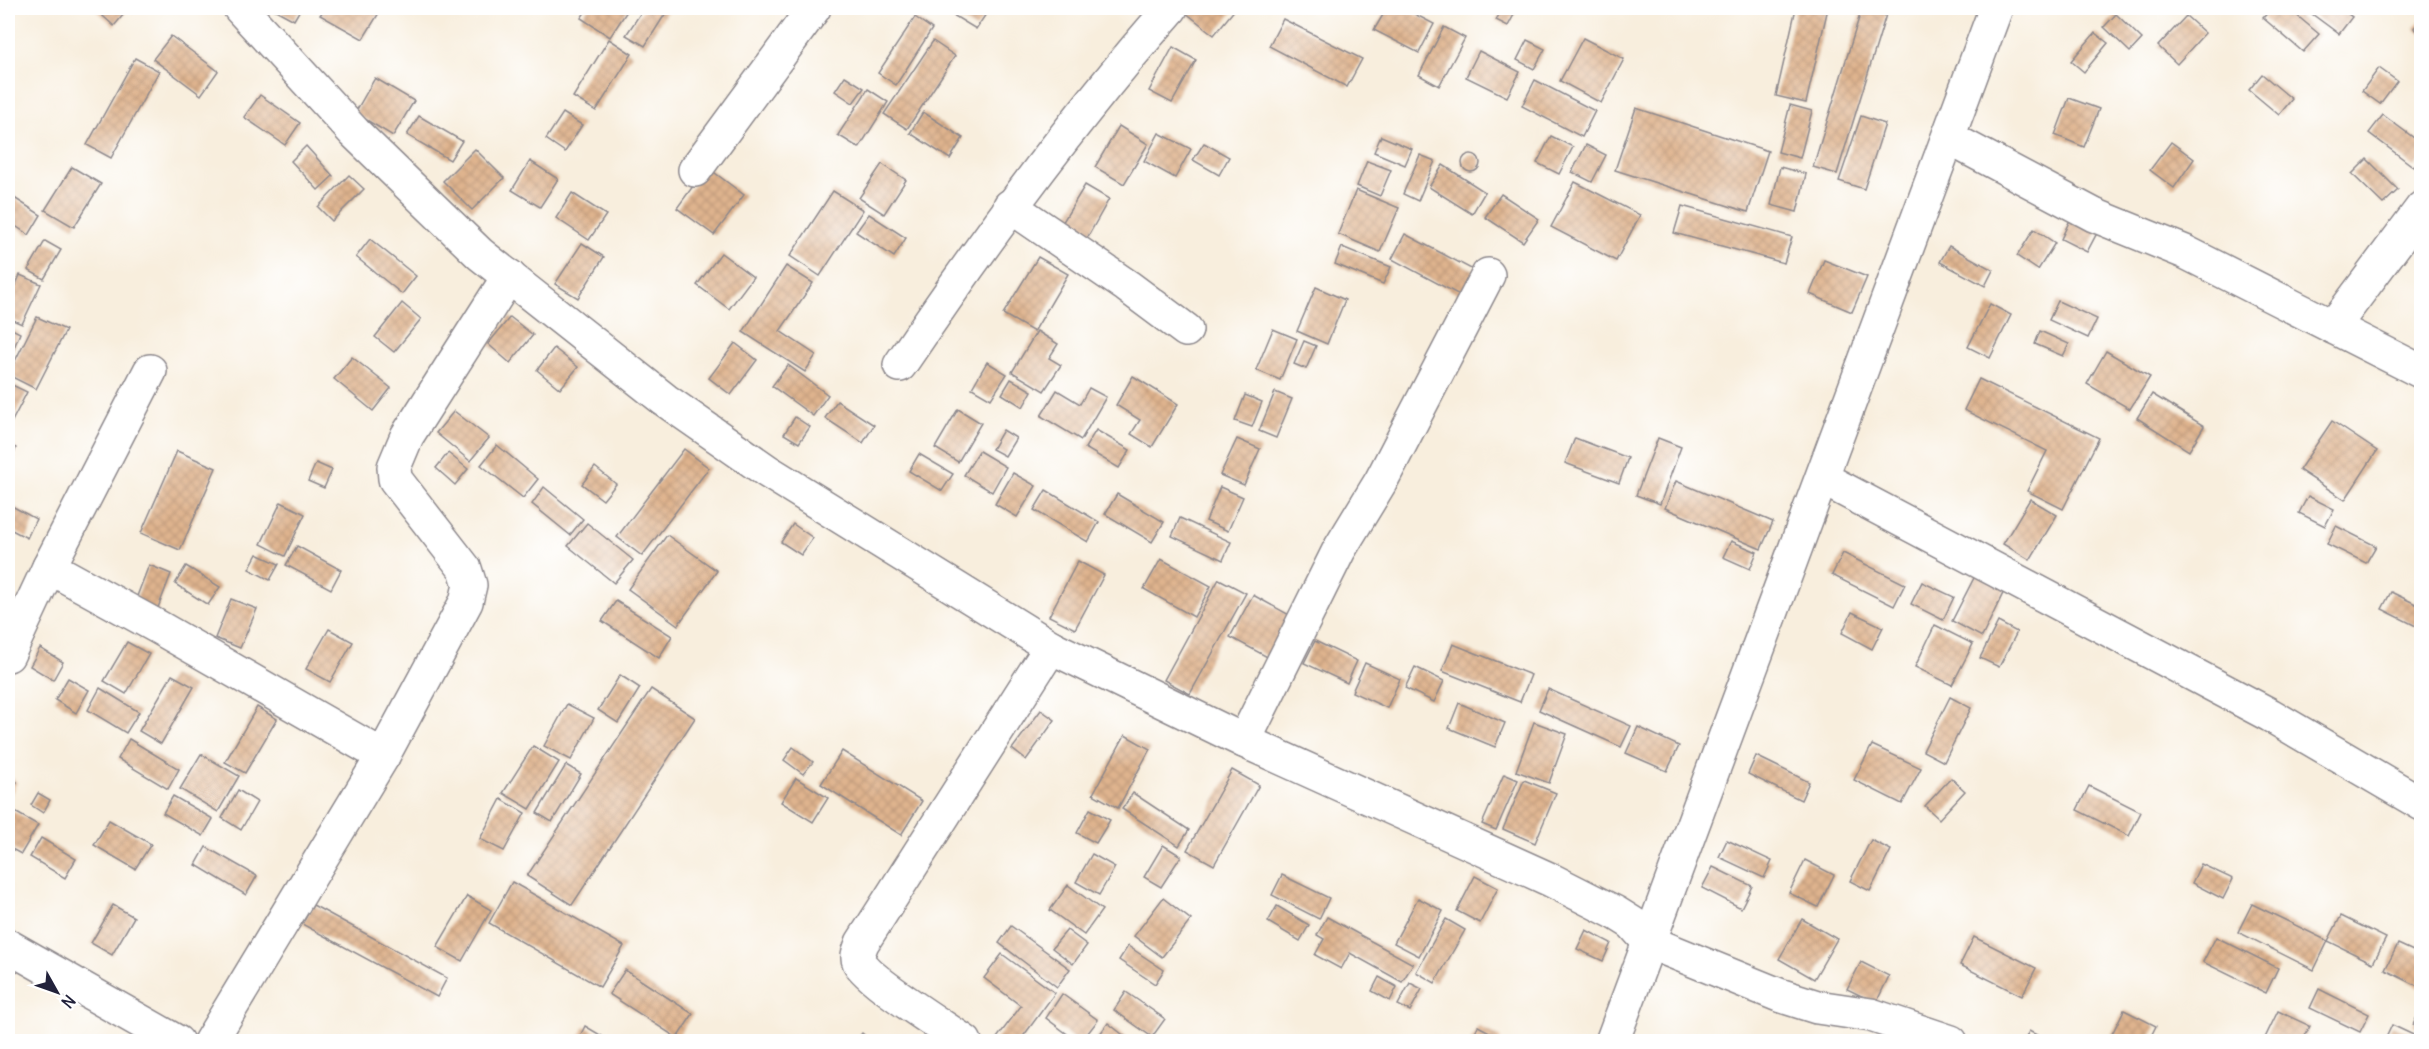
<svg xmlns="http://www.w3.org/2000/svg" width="2429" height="1049" viewBox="0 0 2429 1049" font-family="Delius,sans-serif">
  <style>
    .building { fill: url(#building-cross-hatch) }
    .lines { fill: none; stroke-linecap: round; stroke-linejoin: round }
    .street-casing { stroke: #8d888c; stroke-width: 36 }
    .street { stroke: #fff; stroke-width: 33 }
  </style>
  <defs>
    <pattern id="building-cross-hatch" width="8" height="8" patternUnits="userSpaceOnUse" patternTransform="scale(1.5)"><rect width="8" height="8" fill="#dfb48e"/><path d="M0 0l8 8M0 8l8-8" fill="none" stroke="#bf9a7b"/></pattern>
  </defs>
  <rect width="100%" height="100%" fill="#fff"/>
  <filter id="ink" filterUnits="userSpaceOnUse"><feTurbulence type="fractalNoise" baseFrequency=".0167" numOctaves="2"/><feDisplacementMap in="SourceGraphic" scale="12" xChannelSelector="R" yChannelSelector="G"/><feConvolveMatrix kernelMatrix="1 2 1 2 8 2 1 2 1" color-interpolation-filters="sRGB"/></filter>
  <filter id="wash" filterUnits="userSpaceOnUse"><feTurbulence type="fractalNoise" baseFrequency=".008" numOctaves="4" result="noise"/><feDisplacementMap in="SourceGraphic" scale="24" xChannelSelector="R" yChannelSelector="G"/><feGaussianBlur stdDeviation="1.35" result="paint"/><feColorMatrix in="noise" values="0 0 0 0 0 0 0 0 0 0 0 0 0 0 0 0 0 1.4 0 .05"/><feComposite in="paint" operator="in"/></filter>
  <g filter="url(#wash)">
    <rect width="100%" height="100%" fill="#f8eedd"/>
    <g id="blocks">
      <g class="building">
        <path d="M94,8H129L114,26Z"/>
        <path d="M272,8H301L294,20Z"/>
        <path d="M325,8H382L363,39L320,15Z"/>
        <path d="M588,8H629L610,37L581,18Z"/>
        <path d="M644,8H669L645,46L626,35Z"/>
        <path d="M951,8H990L976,29L948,12Z"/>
        <path d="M1180,8H1236L1214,35Z"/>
        <path d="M1387,8H1403L1434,24L1419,53L1374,30Z"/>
        <path d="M1503,8L1517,9L1508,26L1496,20Z"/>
        <path d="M1796,8H1828L1806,103L1776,96Z"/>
        <path d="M1862,8H1888L1837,174L1813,167Z"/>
        <path d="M2272,8H2288L2319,34L2303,52L2263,18Z"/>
        <path d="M2304,8H2340L2352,17L2339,34Z"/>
        <path d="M2116,14L2142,39L2130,52L2104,27Z"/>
        <path d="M2186,16L2205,33L2177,64L2158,46Z"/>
        <path d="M915,17L932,29L896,85L878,73Z"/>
        <path d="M1283,19L1362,59L1347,87L1269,46Z"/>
        <path d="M2422,19V35L2414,28Z"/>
        <path d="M1444,27L1465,38L1439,86L1419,75Z"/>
        <path d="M2095,33L2108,43L2084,72L2071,61Z"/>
        <path d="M171,36L218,71L201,95L153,59Z"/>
        <path d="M1583,38L1624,59L1601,103L1560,81Z"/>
        <path d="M609,39L632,54L596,111L573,97Z"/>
        <path d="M1527,40L1545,49L1534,69L1517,60Z"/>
        <path d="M933,41L955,56L907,129L884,114Z"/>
        <path d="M1173,47L1196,60L1172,103L1149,91Z"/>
        <path d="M1479,51L1520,72L1507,97L1466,77Z"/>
        <path d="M135,58L159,71L111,158L87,145Z"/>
        <path d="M2379,68L2397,81L2380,104L2362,91Z"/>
        <path d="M2262,74L2292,99L2279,115L2249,90Z"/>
        <path d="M845,76L864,88L853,103L835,91Z"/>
        <path d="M375,78L414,101L393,136L355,113Z"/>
        <path d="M1535,80L1595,111L1582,137L1522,106Z"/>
        <path d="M868,89L888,102L859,148L838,135Z"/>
        <path d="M260,95L300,123L285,145L244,117Z"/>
        <path d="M2069,98L2099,109L2084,147L2055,135Z"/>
        <path d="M1790,105L1812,111L1800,158L1778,152Z"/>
        <path d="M1636,108L1768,151L1748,212L1615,170Z"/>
        <path d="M923,112L963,138L950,159L910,133Z"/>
        <path d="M563,113L582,125L565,152L546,139Z"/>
        <path d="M2383,115L2422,144V158L2414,167L2369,133Z"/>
        <path d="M419,116L462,141L450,160L407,135Z"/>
        <path d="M1861,116L1885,124L1864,189L1839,181Z"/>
        <path d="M1119,126L1148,144L1124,184L1095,167Z"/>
        <path d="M1159,133L1191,149L1175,178L1144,161Z"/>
        <path d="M1381,136L1412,149L1405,165L1374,152Z"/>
        <path d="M1551,136L1573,147L1559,174L1537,163Z"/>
        <path d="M2171,142L2194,159L2174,188L2150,170Z"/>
        <path d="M1204,143L1229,157L1219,175L1193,160Z"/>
        <path d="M1586,145L1606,155L1592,182L1572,172Z"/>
        <path d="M306,146L333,176L318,190L291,161Z"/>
        <path d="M475,149L504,178L472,210L443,181Z"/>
        <circle cx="1471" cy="163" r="9"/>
        <path d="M1420,155L1435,161L1418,201L1403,194Z"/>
        <path d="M2367,159L2398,190L2383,204L2352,174Z"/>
        <path d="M530,161L558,179L540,207L512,190Z"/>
        <path d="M1367,161L1391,170L1380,196L1357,186Z"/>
        <path d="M882,164L906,180L884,214L859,198Z"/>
        <path d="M1443,165L1485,192L1472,214L1429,187Z"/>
        <path d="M72,167L101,184L74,227L45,210Z"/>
        <path d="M707,167L744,195L714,235L677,208Z"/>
        <path d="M1780,167L1806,174L1797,212L1771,205Z"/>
        <path d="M349,175L364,189L332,221L318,207Z"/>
        <path d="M1575,182L1640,215L1616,261L1551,227Z"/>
        <path d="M1085,185L1109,199L1086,240L1061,225Z"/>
        <path d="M1356,190L1399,208L1380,252L1338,234Z"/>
        <path d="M833,191L863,210L820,276L790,256Z"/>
        <path d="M572,193L606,215L589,240L556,218Z"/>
        <path d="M8,194L41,215L29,235L8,221Z"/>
        <path d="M1501,194L1539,219L1523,242L1485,217Z"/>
        <path d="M1682,206L1792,237L1784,263L1674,233Z"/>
        <path d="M869,214L906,238L894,257L856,232Z"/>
        <path d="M2071,218L2098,231L2087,252L2061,239Z"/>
        <path d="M2034,229L2055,243L2038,270L2017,256Z"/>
        <path d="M1405,234L1479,273L1465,298L1392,259Z"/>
        <path d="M370,239L416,276L402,294L356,257Z"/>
        <path d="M45,241L61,250L44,279L28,270Z"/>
        <path d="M582,243L604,257L578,298L555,284Z"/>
        <path d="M1949,246L1993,270L1985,286L1940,262Z"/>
        <path d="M1342,247L1391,267L1383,284L1335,264Z"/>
        <path d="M721,253L753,277L729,309L697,285Z"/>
        <path d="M1038,257L1068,274L1034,332L1003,314Z"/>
        <path d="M1824,260L1867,277L1852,312L1810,294Z"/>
        <path d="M786,266L813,283L780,331L816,355L805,372L743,332Z"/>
        <path d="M20,275L41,284L22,324L8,318V303Z"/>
        <path d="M1316,287L1345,300L1327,344L1297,331Z"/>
        <path d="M2058,301L2097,319L2088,338L2049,320Z"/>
        <path d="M402,303L421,319L394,352L375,337Z"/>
        <path d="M1990,304L2011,315L1990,358L1968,347Z"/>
        <path d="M37,317L66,330L36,389L8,375Z"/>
        <path d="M510,317L533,335L510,363L488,344Z"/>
        <path d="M8,327L20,333L8,362Z"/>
        <path d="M1273,329L1297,339L1280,380L1256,370Z"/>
        <path d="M1037,331L1058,344L1049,358L1061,365L1044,391L1012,372Z"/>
        <path d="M2040,331L2069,344L2063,356L2035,344Z"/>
        <path d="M1304,341L1316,346L1306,369L1294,364Z"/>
        <path d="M735,343L757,360L731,395L709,378Z"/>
        <path d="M554,348L578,367L560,389L537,370Z"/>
        <path d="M2106,351L2150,377L2130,409L2087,384Z"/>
        <path d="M352,357L391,388L373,411L334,379Z"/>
        <path d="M987,362L1007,374L991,399L972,388Z"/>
        <path d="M788,365L828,395L813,416L772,386Z"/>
        <path d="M1133,376L1178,404L1152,447L1131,434L1140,420L1116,405Z"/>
        <path d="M1011,379L1032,391L1023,407L1002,394Z"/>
        <path d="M1979,379L2099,438L2063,509L2027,491L2047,451L1964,410Z"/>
        <path d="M8,383L27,392L8,429Z"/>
        <path d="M1089,388L1106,397L1081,440L1041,416L1057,390L1080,404Z"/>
        <path d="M1275,392L1292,399L1276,438L1259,431Z"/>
        <path d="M2152,394L2204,426L2189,451L2137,418Z"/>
        <path d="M1245,395L1262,402L1252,427L1235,421Z"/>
        <path d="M837,401L874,425L863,443L825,418Z"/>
        <path d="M958,409L981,423L958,462L935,448Z"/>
        <path d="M454,411L489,438L470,461L436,433Z"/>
        <path d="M795,417L810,427L799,443L784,434Z"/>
        <path d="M2332,421L2377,451L2345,500L2299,470Z"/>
        <path d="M1003,430L1016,438L1005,456L992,449Z"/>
        <path d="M1096,430L1130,450L1119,468L1085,448Z"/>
        <path d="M1575,438L1628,458L1619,483L1565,463Z"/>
        <path d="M1658,438L1681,447L1660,504L1636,495Z"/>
        <path d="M1237,439L1260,449L1244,485L1220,475Z"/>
        <path d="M8,444L16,448L8,467Z"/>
        <path d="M497,445L538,479L523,498L481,465Z"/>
        <path d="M684,449L709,468L642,556L617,537Z"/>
        <path d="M177,451L216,468L180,550L141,533Z"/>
        <path d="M979,451L1006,467L992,492L964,475Z"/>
        <path d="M448,453L468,469L455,485L436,468Z"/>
        <path d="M919,454L953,474L942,491L909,471Z"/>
        <path d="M316,463L332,470L324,488L308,481Z"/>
        <path d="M595,467L616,484L603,500L582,484Z"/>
        <path d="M1013,473L1036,486L1017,517L995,504Z"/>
        <path d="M1676,481L1773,522L1761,549L1665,508Z"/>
        <path d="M544,487L583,519L570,535L532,504Z"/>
        <path d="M1220,487L1243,497L1228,531L1206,521Z"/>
        <path d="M1046,490L1099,522L1088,542L1034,510Z"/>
        <path d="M1117,494L1164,522L1152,542L1105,514Z"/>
        <path d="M2308,496L2334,509L2325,526L2299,513Z"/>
        <path d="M2030,499L2057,515L2030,560L2003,544Z"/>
        <path d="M281,502L305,514L285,556L261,544Z"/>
        <path d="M8,504L36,519L27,538L8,528Z"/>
        <path d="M1180,518L1231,542L1223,560L1172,536Z"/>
        <path d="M587,523L633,560L614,583L568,546Z"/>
        <path d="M793,524L813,538L801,555L781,542Z"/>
        <path d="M2336,526L2376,546L2366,563L2327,544Z"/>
        <path d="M667,535L717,571L678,625L628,589Z"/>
        <path d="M1731,541L1757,552L1750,569L1723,557Z"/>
        <path d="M297,546L341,570L331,589L286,565Z"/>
        <path d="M1843,553L1905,584L1894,606L1832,575Z"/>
        <path d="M257,554L279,564L270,580L249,569Z"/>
        <path d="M1161,559L1211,586L1194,617L1144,589Z"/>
        <path d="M1078,561L1104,575L1075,629L1049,616Z"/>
        <path d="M149,565L171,574L156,613L134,604Z"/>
        <path d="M186,566L220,587L208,605L175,584Z"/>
        <path d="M1977,572L2006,587L1982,637L1952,621Z"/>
        <path d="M1219,579L1246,593L1190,694L1164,680Z"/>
        <path d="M1922,582L1954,597L1943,620L1911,604Z"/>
        <path d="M2391,592L2422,607V629L2382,609Z"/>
        <path d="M1253,595L1293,617L1271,659L1230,637Z"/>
        <path d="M231,599L257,609L240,648L215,638Z"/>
        <path d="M616,601L672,636L659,658L602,621Z"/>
        <path d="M1852,612L1883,627L1872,649L1842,633Z"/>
        <path d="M1998,622L2017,632L1999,667L1980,658Z"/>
        <path d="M1935,625L1973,644L1952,685L1915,667Z"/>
        <path d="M329,629L353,642L330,682L306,669Z"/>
        <path d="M1315,641L1357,661L1347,683L1304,663Z"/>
        <path d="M127,642L149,654L126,694L104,681Z"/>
        <path d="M1453,644L1531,675L1520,702L1442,671Z"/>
        <path d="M40,648L63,662L53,680L30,666Z"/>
        <path d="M1365,663L1400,679L1387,708L1352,692Z"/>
        <path d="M1415,667L1444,681L1434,702L1405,688Z"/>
        <path d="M172,675L194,687L161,744L139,731Z"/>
        <path d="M620,675L640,688L618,723L598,710Z"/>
        <path d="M68,678L89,690L76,713L55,700Z"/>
        <path d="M100,688L139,712L126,733L88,710Z"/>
        <path d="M651,689L695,718L572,905L527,876Z"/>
        <path d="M1548,689L1631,726L1621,747L1539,710Z"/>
        <path d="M1950,697L1971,708L1944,762L1923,751Z"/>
        <path d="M1459,703L1505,723L1495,747L1449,728Z"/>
        <path d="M567,704L594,718L571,760L544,746Z"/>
        <path d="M257,707L277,719L245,773L225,762Z"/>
        <path d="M1041,710L1055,720L1026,760L1012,749Z"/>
        <path d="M1534,722L1567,734L1549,783L1516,771Z"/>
        <path d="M1638,727L1679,746L1667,771L1626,753Z"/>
        <path d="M1125,735L1150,749L1118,808L1093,794Z"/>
        <path d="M129,739L179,769L168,789L118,759Z"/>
        <path d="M1872,745L1921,768L1902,804L1854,780Z"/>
        <path d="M533,746L559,762L530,809L503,793Z"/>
        <path d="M793,747L813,762L803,774L784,760Z"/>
        <path d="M842,751L922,801L901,835L821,784Z"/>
        <path d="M201,754L239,776L218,812L180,789Z"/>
        <path d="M1756,756L1809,782L1801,800L1748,774Z"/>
        <path d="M566,765L581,774L552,822L537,813Z"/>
        <path d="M1232,770L1259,785L1214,865L1187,850Z"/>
        <path d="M1504,774L1518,780L1496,830L1482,824Z"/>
        <path d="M8,776L17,782L8,799Z"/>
        <path d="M796,778L828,798L813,822L781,802Z"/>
        <path d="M1951,778L1965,791L1939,819L1925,806Z"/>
        <path d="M1524,780L1556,793L1535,843L1503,829Z"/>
        <path d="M2089,786L2141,812L2129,836L2077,810Z"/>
        <path d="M238,790L257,802L241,830L222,818Z"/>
        <path d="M38,793L50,800L43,813L31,805Z"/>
        <path d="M1133,793L1189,830L1179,846L1122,809Z"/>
        <path d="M173,796L213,819L203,836L163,813Z"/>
        <path d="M501,799L525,813L504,851L480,839Z"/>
        <path d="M8,808L38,825L21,854L8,847Z"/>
        <path d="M1090,809L1110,820L1096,843L1077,833Z"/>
        <path d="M109,820L151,844L135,869L94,845Z"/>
        <path d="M41,838L76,859L65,878L30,857Z"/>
        <path d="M1727,840L1772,861L1764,878L1719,857Z"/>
        <path d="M1871,840L1891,850L1870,891L1850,881Z"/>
        <path d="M1163,845L1181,856L1161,887L1144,877Z"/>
        <path d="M206,847L257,876L246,895L196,865Z"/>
        <path d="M1092,854L1115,867L1099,895L1076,882Z"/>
        <path d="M1805,860L1834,875L1818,907L1789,893Z"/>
        <path d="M2201,864L2233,879L2223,899L2192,883Z"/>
        <path d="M1713,867L1752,886L1741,908L1702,888Z"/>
        <path d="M1282,875L1329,898L1319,919L1272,895Z"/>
        <path d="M1475,876L1498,888L1480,923L1457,911Z"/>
        <path d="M512,882L624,946L600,987L489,923Z"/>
        <path d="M1068,885L1102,910L1084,935L1050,910Z"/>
        <path d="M467,896L491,910L462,961L437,947Z"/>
        <path d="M1163,898L1191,920L1162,957L1134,936Z"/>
        <path d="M1418,898L1443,911L1419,956L1394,943Z"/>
        <path d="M2252,904L2328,941L2314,970L2238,932Z"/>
        <path d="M113,905L134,917L112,955L91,943Z"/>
        <path d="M313,905L447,978L437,997L302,924Z"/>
        <path d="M1277,906L1309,925L1300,941L1268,922Z"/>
        <path d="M2341,916L2386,938L2373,963L2328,941Z"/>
        <path d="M1327,917L1413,964L1402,982L1350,953L1341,969L1315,955L1324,939L1317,935Z"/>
        <path d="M1446,919L1465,930L1435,983L1416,972Z"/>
        <path d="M1802,919L1837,939L1814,979L1779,959Z"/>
        <path d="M1011,926L1070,969L1057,987L999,943Z"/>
        <path d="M1067,930L1087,945L1073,964L1052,948Z"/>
        <path d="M1586,930L1611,943L1603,961L1577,949Z"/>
        <path d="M1974,937L2036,968L2022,996L1960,965Z"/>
        <path d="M2216,937L2278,968L2266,993L2203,962Z"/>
        <path d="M2398,944L2422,955L2420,987L2385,970Z"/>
        <path d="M1128,946L1164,970L1155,984L1119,960Z"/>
        <path d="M1002,954L1055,993L1019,1042H994L1021,1006L984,978Z"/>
        <path d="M1861,962L1889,976L1876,1003L1847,989Z"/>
        <path d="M625,970L693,1014L677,1038L609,994Z"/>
        <path d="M1379,977L1397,987L1390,1001L1372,991Z"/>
        <path d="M1410,983L1422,989L1410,1011L1398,1005Z"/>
        <path d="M2319,989L2369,1014L2360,1032L2310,1008Z"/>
        <path d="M1126,992L1165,1019L1152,1037L1114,1010Z"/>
        <path d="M1062,994L1098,1020L1081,1042H1078L1046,1018Z"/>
        <path d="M2422,1007V1029L2413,1025Z"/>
        <path d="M2124,1010L2156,1026L2148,1042H2108Z"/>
        <path d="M2278,1011L2310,1026L2302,1042H2263Z"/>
        <path d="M1108,1023L1132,1042H1094Z"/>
        <path d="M2392,1025L2422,1039V1042H2384Z"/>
        <path d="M585,1026L602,1036L599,1042H577Z"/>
        <path d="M1478,1026L1501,1038L1499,1042H1470Z"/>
        <path d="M2029,1031L2050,1042H2024Z"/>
        <path d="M862,1033L872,1042H855Z"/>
      </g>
    </g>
  </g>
  <g filter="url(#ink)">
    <use href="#blocks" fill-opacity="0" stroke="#8d888c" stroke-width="1.5"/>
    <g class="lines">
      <defs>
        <g id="street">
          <path d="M240,8L355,133L480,254L665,400L767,471L1051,647L1244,741L1551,880L1616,913L1632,923L1649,942L1779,995L1817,1007L1871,1015L1951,1042"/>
          <path d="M1949,138L2094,215L2185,252L2422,372"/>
          <path d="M695,170L814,8"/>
          <path d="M1010,206L1127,286L1186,330"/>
          <path d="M2333,327L2422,208"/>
          <path d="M900,365C984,241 1072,120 1171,8"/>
          <path d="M1822,478L2270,715L2422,804"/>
          <path d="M49,567L150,371"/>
          <path d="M8,655L49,567L158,627L383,756L210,1042"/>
          <path d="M1244,741L1339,550L1381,481L1488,275"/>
          <path d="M383,756L466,602L470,585L465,569L395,479L394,467L407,436L509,276"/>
          <path d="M8,946L177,1042"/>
          <path d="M965,1042C944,1027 868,980 859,962C856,955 860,950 862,943L1051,647"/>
          <path d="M1612,1042L1996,8"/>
        </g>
      </defs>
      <use href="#street" class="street-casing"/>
      <use href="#street" class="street"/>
    </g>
  </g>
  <rect width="2429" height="1049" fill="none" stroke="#fff" stroke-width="30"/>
  <g transform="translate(57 992) rotate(130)" stroke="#ffffff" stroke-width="4.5" paint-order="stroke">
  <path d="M0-4.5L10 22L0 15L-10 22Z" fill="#22223b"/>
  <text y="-9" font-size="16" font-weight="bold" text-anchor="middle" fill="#22223b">N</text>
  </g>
</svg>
